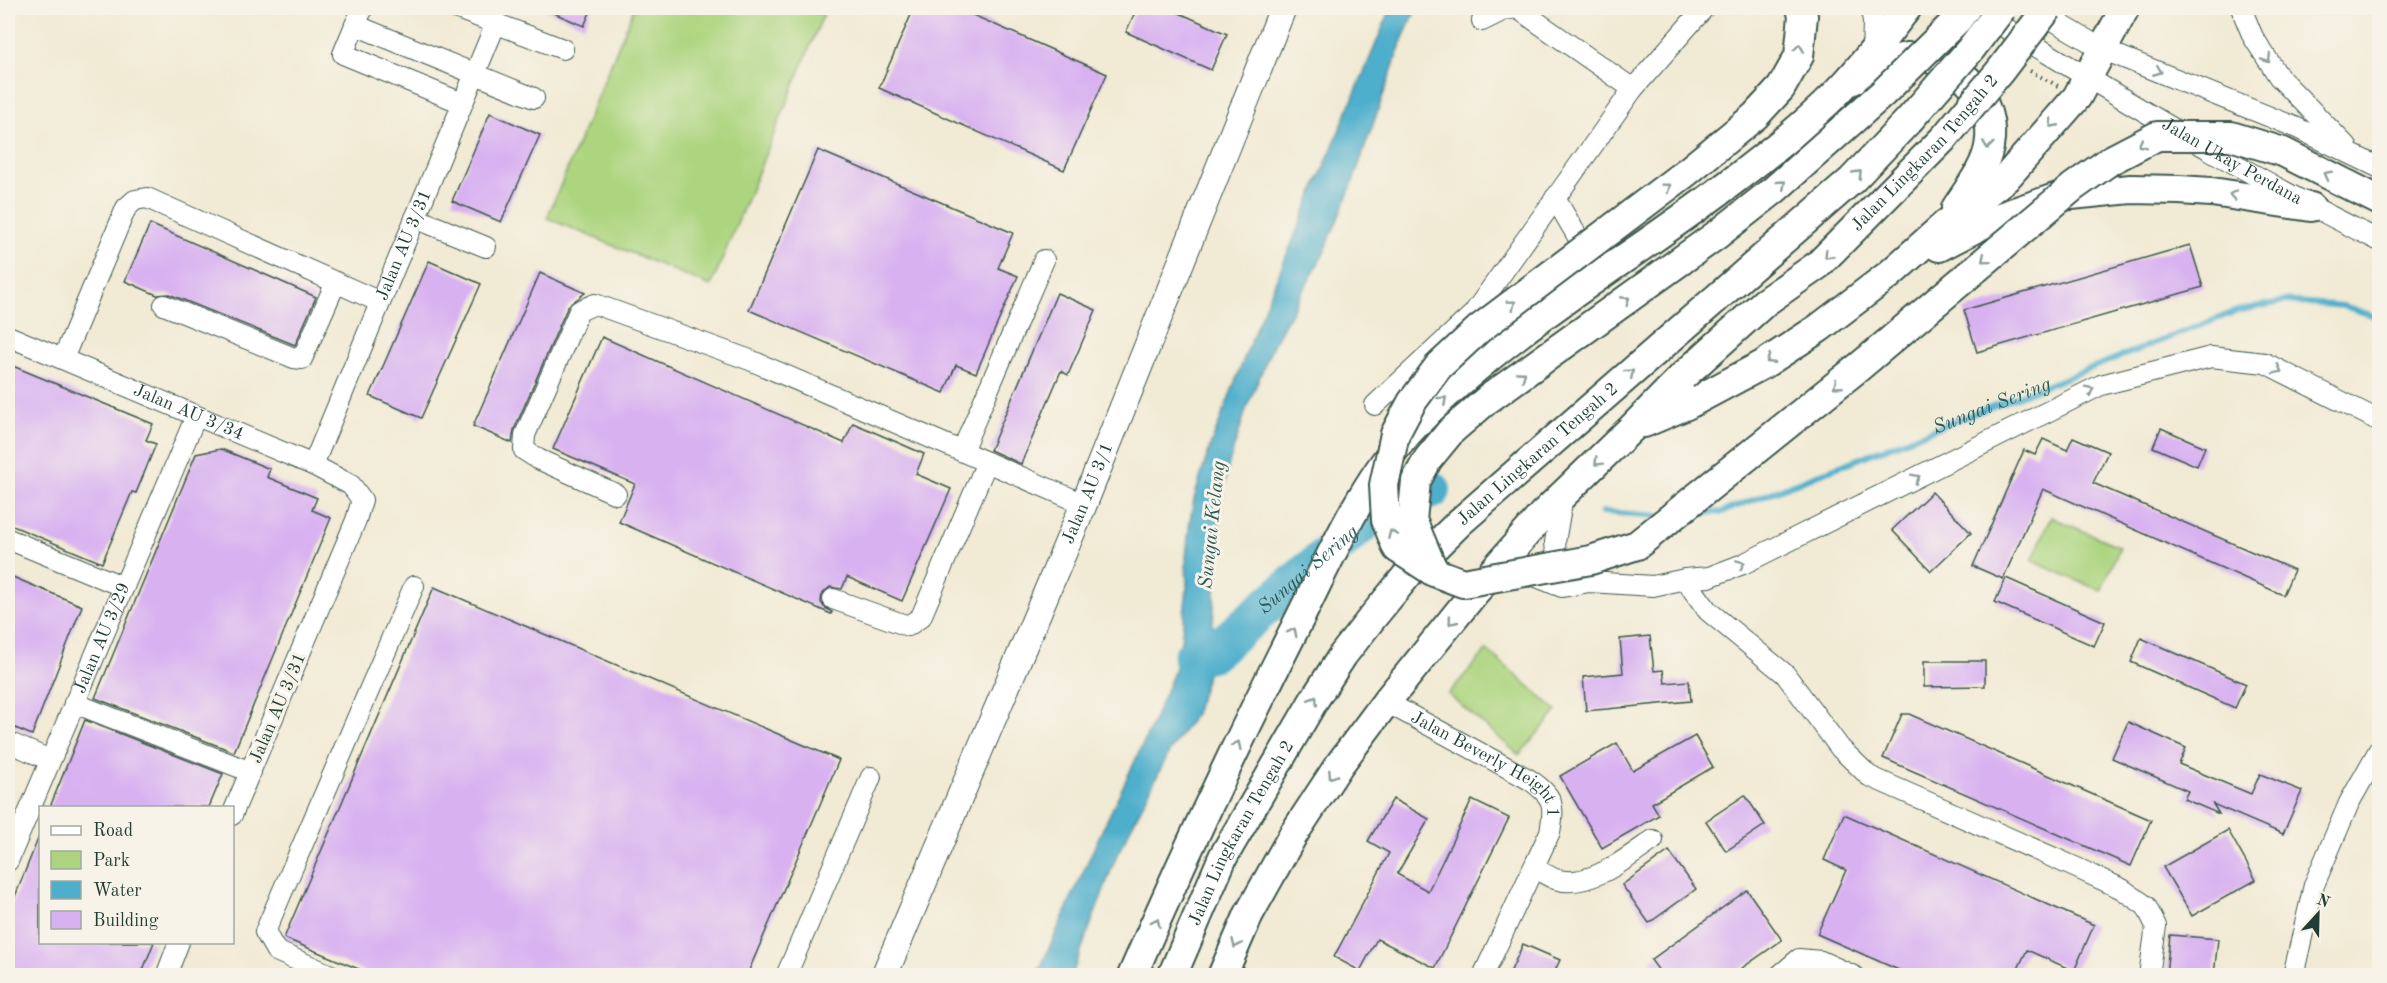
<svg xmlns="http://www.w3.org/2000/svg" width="2387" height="983" viewBox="0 0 2387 983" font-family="'Old Standard TT',serif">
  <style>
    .green { fill: #add580; stroke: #66895a; stroke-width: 1.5 }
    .water { fill: #4dafcc; stroke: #367680; stroke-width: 1.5 }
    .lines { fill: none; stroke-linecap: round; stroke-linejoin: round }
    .stream { stroke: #4dafcc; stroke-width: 6 }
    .river { stroke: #4dafcc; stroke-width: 38 }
    .building { fill: #d8b1f1 }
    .minor-casing { stroke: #3e574c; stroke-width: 22 }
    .major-casing { stroke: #3e574c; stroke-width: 28 }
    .highway-casing { stroke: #3e574c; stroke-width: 32 }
    .path { stroke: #3e574c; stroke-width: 4; stroke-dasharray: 1.5 4.5; stroke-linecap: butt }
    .minor { stroke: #fff; stroke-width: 20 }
    .major { stroke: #fff; stroke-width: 26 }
    .highway { stroke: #fff; stroke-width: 28 }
    .highway-bridge-casing { stroke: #3e574c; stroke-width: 32; stroke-linecap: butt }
    .highway-bridge { stroke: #fff; stroke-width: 28 }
    .oneway { stroke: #8f9e9a }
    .labels { text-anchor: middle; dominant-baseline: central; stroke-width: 6; stroke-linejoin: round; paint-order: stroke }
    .street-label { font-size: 18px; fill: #1f3d34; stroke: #f7f3e8 }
    .water-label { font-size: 20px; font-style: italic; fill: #2a5a5a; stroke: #f7f3e8 }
  </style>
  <rect width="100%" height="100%" fill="#f7f3e8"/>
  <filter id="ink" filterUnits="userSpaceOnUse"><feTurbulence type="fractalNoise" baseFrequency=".0167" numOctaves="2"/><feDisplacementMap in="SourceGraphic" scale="12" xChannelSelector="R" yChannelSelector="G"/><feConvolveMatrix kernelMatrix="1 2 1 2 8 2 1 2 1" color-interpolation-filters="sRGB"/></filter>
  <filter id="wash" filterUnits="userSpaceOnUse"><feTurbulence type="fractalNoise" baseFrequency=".008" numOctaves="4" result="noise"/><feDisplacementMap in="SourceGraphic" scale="24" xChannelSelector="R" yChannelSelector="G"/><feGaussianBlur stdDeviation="1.35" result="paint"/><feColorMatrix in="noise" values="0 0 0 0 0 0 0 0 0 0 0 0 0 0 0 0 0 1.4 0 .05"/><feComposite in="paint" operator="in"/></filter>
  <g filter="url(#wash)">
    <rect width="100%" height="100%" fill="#f1ead4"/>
    <g class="green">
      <path d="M634,8H826L711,286L547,218Z"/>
      <path d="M2051,517L2120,547L2101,591L2032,561Z"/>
      <path d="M1487,650L1557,711L1519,755L1448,694Z"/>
    </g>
    <path class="water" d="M1391,8H1417L1403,38L1353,182L1324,253L1273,345L1247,407L1229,463L1221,503L1211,655L1205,683L1195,714L1170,751L1116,857L1072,975H1037L1098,839L1150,729L1174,672L1181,641L1187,589L1186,558L1189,527L1194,499L1209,449L1255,330Z"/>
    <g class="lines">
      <g class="stream">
        <path d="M1603,512L1658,516"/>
        <path id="s1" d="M1692,514L1722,512L2237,311L2286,301L2344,306L2380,318"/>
      </g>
      <path class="river" id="s2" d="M1192,658L1211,654L1394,497L1432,490"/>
    </g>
    <g id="blocks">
      <g class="building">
        <path d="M542,8H592L584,26Z"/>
        <path d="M914,8H957L1107,74L1064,170L879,88Z"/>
        <path d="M1137,8H1168L1227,34L1211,70L1126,32Z"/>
        <path d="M490,113L540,135L501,222L452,201Z"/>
        <path d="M818,150L1013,233L998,268L1018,276L976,373L956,365L944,393L749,310Z"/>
        <path d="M150,224L316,297L295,345L169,294L157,295L125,281Z"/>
        <path d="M2190,245L2203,287L1977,352L1964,310Z"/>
        <path d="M429,261L481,284L421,418L370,396Z"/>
        <path d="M540,273L585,293L568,306L514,430L512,443L473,426Z"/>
        <path d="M1057,293L1096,310L1068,375L1061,371L1021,464L990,450Z"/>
        <path d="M602,337L844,443L853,423L924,454L916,474L951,489L902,601L847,577L842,589L830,587L822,594L821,602L824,607L832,612L831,614L619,522L635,484L553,449Z"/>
        <path d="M8,364L153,424L146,440L156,444L136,493L132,492L102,563L8,524Z"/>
        <path d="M2161,428L2205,447L2197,466L2153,447Z"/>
        <path d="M2073,437L2108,452L2093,483L2294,570L2283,595L2043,489L2003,579L1973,566L2024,450L2035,455L2043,439L2067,450Z"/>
        <path d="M221,449L270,469L267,477L317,498L312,510L331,518L234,752L95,698L196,454Z"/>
        <path d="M1932,492L1971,533L1931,571L1892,530Z"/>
        <path d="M8,575L82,606L32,735L8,725Z"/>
        <path d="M2006,578L2105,622L2094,646L1995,602Z"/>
        <path d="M434,587L839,760L747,975H373L284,938Z"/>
        <path d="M1650,636L1654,671L1663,670L1665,683L1689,681L1691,701L1586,711L1583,677L1623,673L1620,639Z"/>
        <path d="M2141,638L2246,684L2235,708L2131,662Z"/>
        <path d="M1924,661H1985V686L1924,687Z"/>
        <path d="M1902,714H1909L2151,820L2131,866L1883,758Z"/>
        <path d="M85,720L223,774L209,807H50Z"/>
        <path d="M2128,722L2186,748L2179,764L2251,794L2260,774L2302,791L2283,834L2213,804L2219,814L2184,799L2188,791L2112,758Z"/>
        <path d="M1695,736L1713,767L1652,803L1659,815L1602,848L1560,776L1617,743L1633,771Z"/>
        <path d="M1745,795L1765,825L1726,851L1706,821Z"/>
        <path d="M1393,799L1429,819L1397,874L1428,891L1472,800L1509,818L1435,968L1377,939L1360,971L1334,957L1389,853L1368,841Z"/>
        <path d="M1844,814L2094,925L2074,971L2027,950L2015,975H1910L1817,934L1846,870L1824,860Z"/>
        <path d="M2228,830L2256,880L2192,916L2163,867Z"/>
        <path d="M40,834V942H154L141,975H8V914Z"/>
        <path d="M1669,851L1696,889L1649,923L1622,885Z"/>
        <path d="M1747,890L1782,940L1732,975H1662L1651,960Z"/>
        <path d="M2170,935L2218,939L2214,975H2166Z"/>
        <path d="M1523,944L1560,960L1553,975H1509Z"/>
      </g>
    </g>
  </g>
  <g filter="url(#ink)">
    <use href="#blocks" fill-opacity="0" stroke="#3e574c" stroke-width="1.5"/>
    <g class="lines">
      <defs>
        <g id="minor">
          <path d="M455,8L563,49"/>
          <path d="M1871,8L1873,22L1872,53"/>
          <path d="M2241,8L2253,37L2279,77L2347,147"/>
          <path d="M2034,9L2104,50L2295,127L2380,168"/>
          <path id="s3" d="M1984,15C2114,93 2243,174 2380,241"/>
          <path d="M1482,21L1504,10L1517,8L1633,89"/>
          <path d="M355,25L363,8"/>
          <path d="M462,103L343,54L355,25L534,98"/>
          <path d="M1555,198L1590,258"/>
          <path d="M415,218L486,247"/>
          <path d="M164,305L294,358L302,359L336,282"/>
          <path id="s4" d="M8,336L313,465L351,485L362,500L356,520L232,815"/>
          <path d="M63,359L126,208L135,200L147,198L380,302"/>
          <path d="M1375,405L1473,314L1633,89L1704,8"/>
          <path d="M962,451L1044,260"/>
          <path id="s5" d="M313,465L496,23"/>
          <path d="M616,494L538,459L524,450L525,435L579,311L595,304L750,360L1084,504"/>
          <path d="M1563,496L1555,542L1556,553L1573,570"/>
          <path d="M8,539L124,587"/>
          <path d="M1523,577L1534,576L1562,587L1589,582L1653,586L1685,579L1708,611L1785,674L1840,748L1869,776L2079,869L2122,889L2146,906L2156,926L2149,976"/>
          <path d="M1685,579L1709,577L1743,564L2101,385L2211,357L2265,363L2380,421"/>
          <path d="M833,599L908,626L921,617L987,462"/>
          <path id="s6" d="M1386,702L1530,780C1554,797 1555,804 1550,832L1483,976"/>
          <path d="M74,703L251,772"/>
          <path d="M8,742L50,760"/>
          <path id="s7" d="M8,861L196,416"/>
          <path d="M1534,868C1540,871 1548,876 1555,879C1588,890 1627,858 1653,840"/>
          <path d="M166,976L179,942"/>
          <path d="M333,976L276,951L265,932L414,586"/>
          <path d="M786,976L871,777"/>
          <path d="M1779,976L1799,959L1821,961L1854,976"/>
          <path d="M2293,976L2314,885L2349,803L2380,748"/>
        </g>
        <g id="major">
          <path id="s8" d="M884,976L1084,504L1283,8"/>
        </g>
        <g id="highway">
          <path d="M1853,80C1870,72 1889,59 1908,57C1957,53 1998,100 1989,147C1985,169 1968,189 1956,208"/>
          <path d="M1939,247L1991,220L2061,196L2131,189L2179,190L2212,192L2311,207"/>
          <path d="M1644,423L1689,404L1764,364L1819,328L1890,274L1946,224L2006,178L2077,97L2125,8"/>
          <path d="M1132,976C1183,857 1239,739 1297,624C1332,554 1363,479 1418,422C1513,324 1635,257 1742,174C1778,146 1816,116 1847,82C1869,58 1888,32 1907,8"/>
          <path id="s9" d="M1172,976L1223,857L1314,700L1343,655L1372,618L1413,568L1460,522L1852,180L1909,120"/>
          <path d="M1222,976L1249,914L1293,835L1339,765L1386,702L1475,592L1543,514L1632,428L1683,376"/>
        </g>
      </defs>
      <use href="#minor" class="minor-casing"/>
      <use href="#major" class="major-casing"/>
      <use href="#highway" class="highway-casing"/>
      <path class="path" d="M2030,71L2058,86"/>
      <use href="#minor" class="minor"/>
      <use href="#major" class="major"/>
      <use href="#highway" class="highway"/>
      <defs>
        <g id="highway-bridge">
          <path d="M1801,8L1803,16L1799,56L1781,88L1755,116L1688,171L1479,329L1438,367L1412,402L1395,434L1384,485L1386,520L1397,548L1434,572L1463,583L1591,560L1637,545L1859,367L2073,187L2111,160L2157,136H2231L2283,152L2380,201"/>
          <path d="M1909,120L1970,50L2002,8"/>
          <path id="s10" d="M1683,376L1765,302L1818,265L1945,137L2000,71L2048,8"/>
          <path d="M1434,572L1412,520L1416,481L1428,459L1451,431L1488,399L1718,234L1774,190L1883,93L1957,20L1966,8"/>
        </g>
      </defs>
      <use href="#highway-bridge" class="highway-bridge-casing"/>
      <use href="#highway-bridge" class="highway-bridge"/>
    </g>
    <defs><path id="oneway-chevron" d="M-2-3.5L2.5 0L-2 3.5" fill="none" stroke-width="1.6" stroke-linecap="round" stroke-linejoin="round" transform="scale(1.5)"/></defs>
    <g class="oneway">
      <use href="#oneway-chevron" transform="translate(1799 48) rotate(-82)"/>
      <use href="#oneway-chevron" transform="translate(2267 59) rotate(57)"/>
      <use href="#oneway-chevron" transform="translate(2158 71) rotate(22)"/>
      <use href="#oneway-chevron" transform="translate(2053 124) rotate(132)"/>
      <use href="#oneway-chevron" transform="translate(2142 144) rotate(153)"/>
      <use href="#oneway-chevron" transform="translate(1988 145) rotate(98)"/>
      <use href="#oneway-chevron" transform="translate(1858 174) rotate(-46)"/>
      <use href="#oneway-chevron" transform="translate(2327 175) rotate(-153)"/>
      <use href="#oneway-chevron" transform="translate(1782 184) rotate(-41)"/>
      <use href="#oneway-chevron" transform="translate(1667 187) rotate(-37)"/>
      <use href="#oneway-chevron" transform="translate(2233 195) rotate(-172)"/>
      <use href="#oneway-chevron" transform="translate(1828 255) rotate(135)"/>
      <use href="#oneway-chevron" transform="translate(1985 259) rotate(140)"/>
      <use href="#oneway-chevron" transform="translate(1626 300) rotate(-36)"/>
      <use href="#oneway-chevron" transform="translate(1512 304) rotate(-37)"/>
      <use href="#oneway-chevron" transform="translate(1770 360) rotate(148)"/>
      <use href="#oneway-chevron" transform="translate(2278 370) rotate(27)"/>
      <use href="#oneway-chevron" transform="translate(1630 373) rotate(-41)"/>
      <use href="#oneway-chevron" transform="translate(1522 375) rotate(-36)"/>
      <use href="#oneway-chevron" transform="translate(1837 385) rotate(141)"/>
      <use href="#oneway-chevron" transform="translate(2090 390) rotate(-27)"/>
      <use href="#oneway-chevron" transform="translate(1443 400) rotate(-42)"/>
      <use href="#oneway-chevron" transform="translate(1598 462) rotate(135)"/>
      <use href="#oneway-chevron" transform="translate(1916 478) rotate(-27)"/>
      <use href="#oneway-chevron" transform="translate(1392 534) rotate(-113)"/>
      <use href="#oneway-chevron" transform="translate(1741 564) rotate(-23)"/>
      <use href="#oneway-chevron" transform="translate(1452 621) rotate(129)"/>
      <use href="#oneway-chevron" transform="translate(1293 632) rotate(-63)"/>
      <use href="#oneway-chevron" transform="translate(1314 700) rotate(-58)"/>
      <use href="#oneway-chevron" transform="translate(1237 745) rotate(-65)"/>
      <use href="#oneway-chevron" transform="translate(1332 775) rotate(123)"/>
      <use href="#oneway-chevron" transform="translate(1156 922) rotate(-65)"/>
      <use href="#oneway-chevron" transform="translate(1236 944) rotate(114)"/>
    </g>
  </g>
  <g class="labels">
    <g class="street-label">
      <text stroke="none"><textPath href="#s10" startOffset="330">Jalan Lingkaran Tengah 2</textPath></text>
      <text stroke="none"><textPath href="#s3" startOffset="288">Jalan Ukay Perdana</textPath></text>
      <text stroke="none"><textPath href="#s5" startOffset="238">Jalan AU 3/31</textPath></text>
      <text stroke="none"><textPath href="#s4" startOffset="196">Jalan AU 3/34</textPath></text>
      <text stroke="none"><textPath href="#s9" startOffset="645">Jalan Lingkaran Tengah 2</textPath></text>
      <text stroke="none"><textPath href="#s8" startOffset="524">Jalan AU 3/1</textPath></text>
      <text stroke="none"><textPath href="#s7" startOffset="242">Jalan AU 3/29</textPath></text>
      <text transform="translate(278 708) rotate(-67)">Jalan AU 3/31</text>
      <text stroke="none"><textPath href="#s6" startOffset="120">Jalan Beverly Height 1</textPath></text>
      <text stroke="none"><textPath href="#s9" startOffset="159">Jalan Lingkaran Tengah 2</textPath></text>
    </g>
    <g class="water-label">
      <text stroke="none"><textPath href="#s1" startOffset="320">Sungai Sering</textPath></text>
      <text transform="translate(1213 525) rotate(-84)">Sungai Kelang</text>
      <text stroke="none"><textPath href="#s2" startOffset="148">Sungai Sering</textPath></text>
    </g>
  </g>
  <rect width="2387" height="983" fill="none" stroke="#f7f3e8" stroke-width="30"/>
  <rect x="39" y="806" width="195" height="138" fill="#f7f3e8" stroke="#a1aaa0" stroke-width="1.5"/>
  <rect x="51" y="826" width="30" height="9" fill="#ffffff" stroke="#a1aaa0" stroke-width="1.5"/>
  <text x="93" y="836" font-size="18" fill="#1f3d34">Road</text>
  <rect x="51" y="851" width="30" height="18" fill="#add580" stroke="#a1aaa0" stroke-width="1.5"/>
  <text x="93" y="866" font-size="18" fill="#1f3d34">Park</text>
  <rect x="51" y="881" width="30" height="18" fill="#4dafcc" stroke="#a1aaa0" stroke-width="1.5"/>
  <text x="93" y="896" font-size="18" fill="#1f3d34">Water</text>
  <rect x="51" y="911" width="30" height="18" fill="#d8b1f1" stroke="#a1aaa0" stroke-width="1.5"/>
  <text x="93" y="926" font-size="18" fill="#1f3d34">Building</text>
  <g transform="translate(2318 914) rotate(22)" stroke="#f7f3e8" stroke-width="4.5" paint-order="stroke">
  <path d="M0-4.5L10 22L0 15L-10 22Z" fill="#1f3d34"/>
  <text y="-9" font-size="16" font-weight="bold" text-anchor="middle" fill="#1f3d34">N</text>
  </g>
</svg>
